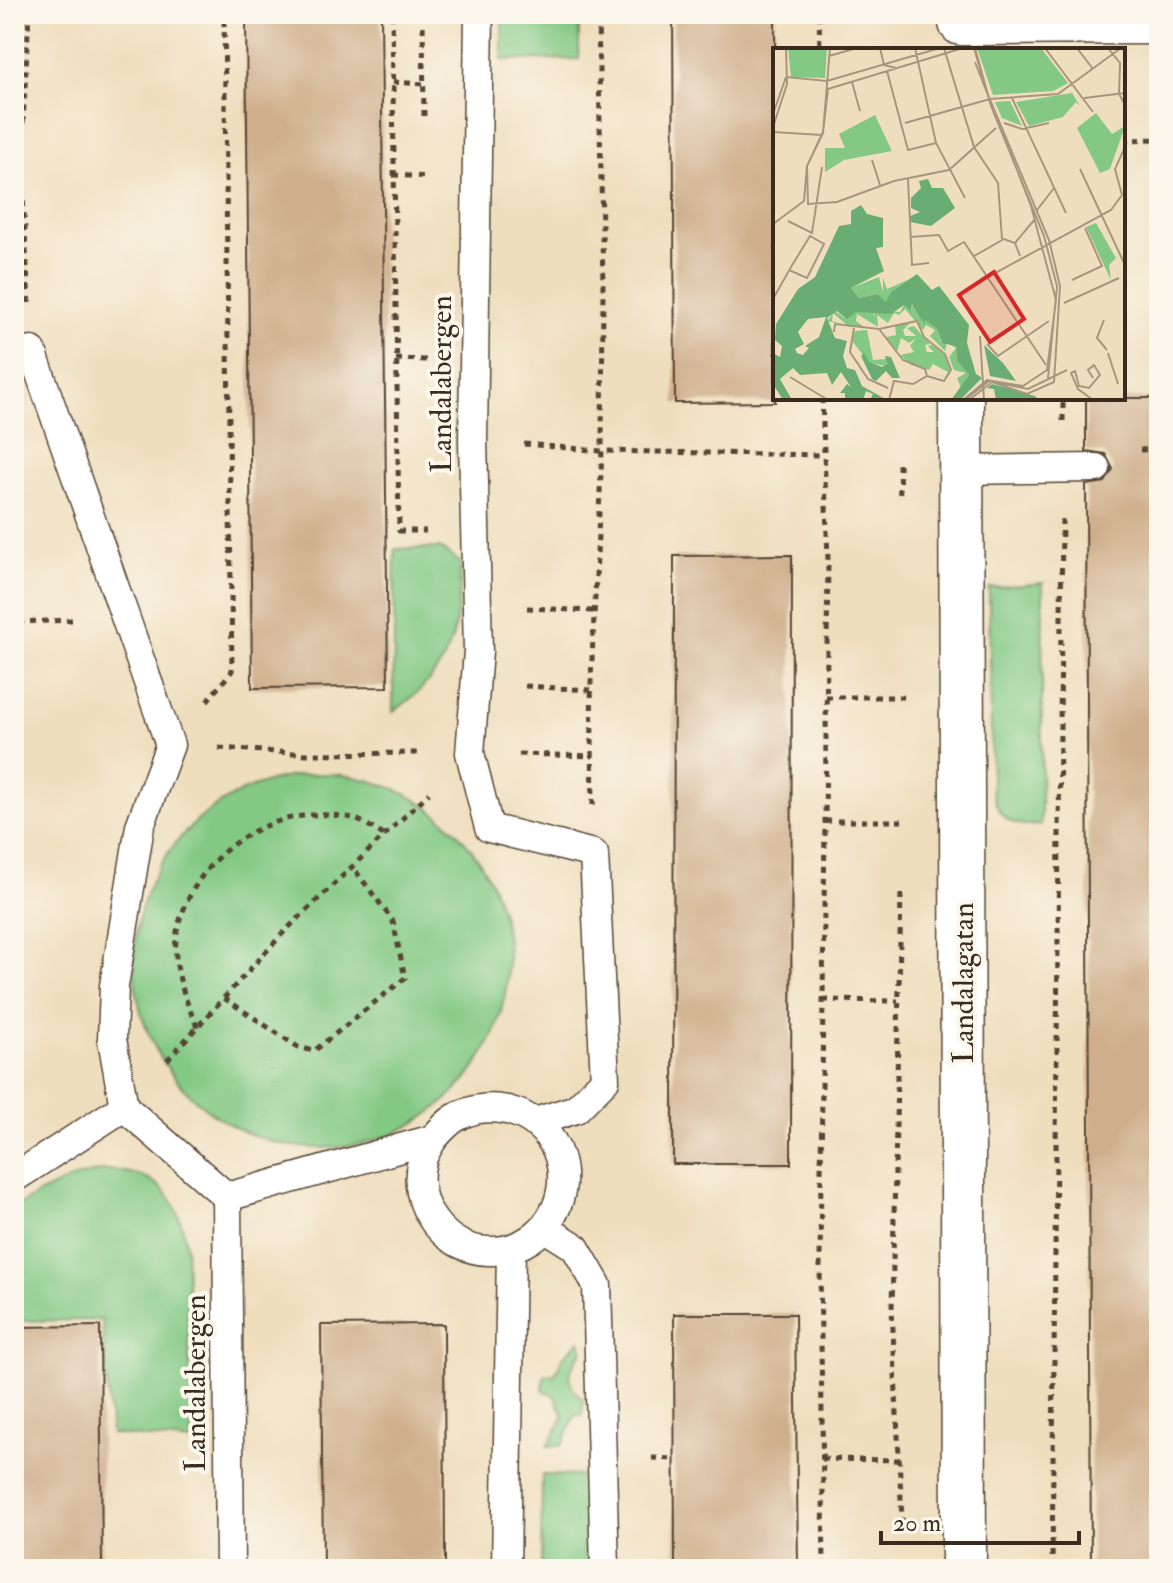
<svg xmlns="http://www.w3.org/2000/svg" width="1173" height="1583" viewBox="0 0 1173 1583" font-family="'IM FELL Double Pica',serif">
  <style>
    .green { fill: #83c984; stroke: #5f7a51; stroke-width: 2 }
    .building { fill: #cfaf8b }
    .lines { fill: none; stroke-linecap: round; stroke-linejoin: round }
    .service-casing { stroke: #564536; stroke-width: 31 }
    .minor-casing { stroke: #564536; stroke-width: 47 }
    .path { stroke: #564536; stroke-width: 5; stroke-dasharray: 6 6; stroke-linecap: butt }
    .service { stroke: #fff; stroke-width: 28 }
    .minor { stroke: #fff; stroke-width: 44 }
    .labels { text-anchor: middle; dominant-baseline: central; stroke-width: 8; stroke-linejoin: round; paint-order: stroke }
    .street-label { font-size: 30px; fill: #3b2a1e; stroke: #fbf7ec }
    .inset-road { fill: none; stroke: #a7967d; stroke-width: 2 }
    .view { fill: #d62828; fill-opacity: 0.15; stroke: #d62828; stroke-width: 4 }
    .inset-edge { fill: none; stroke: #3b2a1e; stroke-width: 4 }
  </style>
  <rect width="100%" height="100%" fill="#fbf7ec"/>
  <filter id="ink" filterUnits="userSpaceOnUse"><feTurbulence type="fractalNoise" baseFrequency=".0125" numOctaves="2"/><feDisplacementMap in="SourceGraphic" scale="16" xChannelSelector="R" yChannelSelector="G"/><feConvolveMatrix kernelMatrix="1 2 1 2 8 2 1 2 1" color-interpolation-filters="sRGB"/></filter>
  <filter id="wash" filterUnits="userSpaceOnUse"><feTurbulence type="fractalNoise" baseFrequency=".006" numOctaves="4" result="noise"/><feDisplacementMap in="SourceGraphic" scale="32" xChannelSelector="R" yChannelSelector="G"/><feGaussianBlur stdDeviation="1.8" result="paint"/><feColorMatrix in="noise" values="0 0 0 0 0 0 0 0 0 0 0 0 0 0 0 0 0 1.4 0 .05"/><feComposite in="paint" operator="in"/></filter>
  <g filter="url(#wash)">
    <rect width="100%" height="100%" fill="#efdebd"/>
    <g class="green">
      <path d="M502,14H579V59L502,60Z"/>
      <path d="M440,548L461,563C458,633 454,669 393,712L395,549Z"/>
      <path d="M1043,583L1041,825C1012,827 998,821 992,790L989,588Z"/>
      <circle cx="321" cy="961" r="187"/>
      <path d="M106,1170C159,1172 177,1194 186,1244L192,1442L111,1434L102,1320L14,1321V1208C44,1190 71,1176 106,1170Z"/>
      <path d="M580,1340L583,1351C567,1369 564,1383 584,1400L582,1415H575L562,1445L548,1446L564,1416L555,1396L543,1390L544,1375L555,1374L563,1357Z"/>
      <path d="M542,1475L585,1476V1569H541Z"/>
    </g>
    <g id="blocks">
      <g class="building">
        <path d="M246,14H381L388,687L252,688Z"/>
        <path d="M673,14H775V402L675,403Z"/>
        <path d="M1086,398H1159V1569H1091L1086,485L1105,482L1113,469L1105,454L1086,451Z"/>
        <path d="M792,555L791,1164H673L674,556Z"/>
        <path d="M674,1314H795L798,1569H675Z"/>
        <path d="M444,1324L445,1569H323L321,1325Z"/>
        <path d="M100,1326L102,1569H14V1327Z"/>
      </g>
    </g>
  </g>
  <g filter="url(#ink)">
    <use href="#blocks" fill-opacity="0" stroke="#564536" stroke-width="2"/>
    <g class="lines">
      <defs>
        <g id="service">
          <path d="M479,14L473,440L478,651L470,753L489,828L594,854L605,1080L576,1109L535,1122"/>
          <path d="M32,351L170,745L140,826L114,986L112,1039L124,1107L227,1197L433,1139C439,1132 447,1123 455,1118C493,1095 546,1114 559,1157C573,1203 539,1253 488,1251C444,1250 410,1203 422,1161C424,1153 429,1146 433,1139"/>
          <path d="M961,470L1096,468"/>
          <path d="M14,1178L124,1107"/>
          <path d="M227,1197L230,1569"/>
          <path d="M545,1228L575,1247L597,1285L605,1569"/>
          <path d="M506,1569L511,1249"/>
        </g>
        <g id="minor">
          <path d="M961,23L1159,22"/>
          <path d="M961,398L964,1569"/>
        </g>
      </defs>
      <use href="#service" class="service-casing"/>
      <use href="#minor" class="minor-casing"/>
      <g class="path">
        <path d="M392,14L399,531H426"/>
        <path d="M423,14L424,120"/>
        <path d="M819,14L820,50"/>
        <path d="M14,73H26"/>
        <path d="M393,82L423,84"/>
        <path d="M1123,140L1159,139"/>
        <path d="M393,175L428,177"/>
        <path d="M29,303L21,159L29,14"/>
        <path d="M396,359L427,360"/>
        <path d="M822,398L828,559L820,1263L824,1569"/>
        <path d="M1063,421V398"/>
        <path d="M524,444L602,451L822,455"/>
        <path d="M1140,450L1159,449"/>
        <path d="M899,464L900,500"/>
        <path d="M527,608L594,611"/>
        <path d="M18,622L73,620"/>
        <path d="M525,686L591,690"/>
        <path d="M826,697H904"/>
        <path d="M207,701L232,671L224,14"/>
        <path d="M219,748L308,754L421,753"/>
        <path d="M519,754L593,756"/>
        <path d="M593,805L591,680L602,451L603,287L598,14"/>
        <path d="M825,821H902"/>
        <path d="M901,894L892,1309L902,1520"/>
        <path d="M224,998L298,1047L314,1051L405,978L393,921L352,866"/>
        <path d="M823,1000L898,1001"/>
        <path d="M197,1027C183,994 168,956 180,920C203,846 278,802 352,818C363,821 375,830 385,836"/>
        <path d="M167,1060L285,931L429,793"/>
        <path d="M652,1458L675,1459"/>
        <path d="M822,1459L900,1460"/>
        <path d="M1052,1569L1062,519"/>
      </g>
      <use href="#service" class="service"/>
      <use href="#minor" class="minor"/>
    </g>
  </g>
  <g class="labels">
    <g class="street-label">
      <text transform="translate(441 384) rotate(-90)">Landalabergen</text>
      <text transform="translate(963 983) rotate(-90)">Landalagatan</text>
      <text transform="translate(195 1383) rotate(-90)">Landalabergen</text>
    </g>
  </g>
  <g transform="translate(773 48)">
    <rect width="352" height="352" fill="#efdebd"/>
    <path d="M15,0H54L52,30L18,29ZM204,0H268L295,35L280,43L220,47ZM299,45L307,58L303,54L290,69L256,78L243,54ZM237,53L249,78L229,70L222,54ZM323,65L339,86L352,78L337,121L327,125L304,80ZM102,67L119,103L71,112L52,124V100H72L66,86ZM323,175L343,210L336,217L338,232L313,179ZM106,229L110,244V230L114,241L137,231L118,244L113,255L104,246L86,250L78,240ZM140,252L150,275L151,271L164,281L168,294L180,295L183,298L184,313L196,327L188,340L184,330L193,325L181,322L176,309L183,300L174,295L172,303L157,288L162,282L153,277L150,282L132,261L126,267L121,265L115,275L104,267L105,279L84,266L83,273L91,279H76L60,265L59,273L73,277L54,273L62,263L72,270L83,264L100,262L102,270L101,262L127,264L131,257L139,262ZM137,275L130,282L132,288H143L134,280L141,278L157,296L152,297L154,304H161L155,298L159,297L172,307L177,322L174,330L155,323L172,329L175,324L160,316L156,322L138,317L127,307L141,304L137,298L143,290L136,295L128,290L124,304L113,289L123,287L122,277ZM94,282L100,312L114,311L113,318L96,315L80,294L76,301L82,283Z" fill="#83c984"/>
    <path d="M155,131L159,140H170L182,160L158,178L137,174V168L147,164L138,160V150L148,140L146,133ZM88,157L94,166L110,170V199L103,200L111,223L78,240L86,250L104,246L113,254L118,244L144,226L159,242L166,238L196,277L194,295L203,326L209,330L187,352H178L196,327L184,313L183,298L169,295L164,281L152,272L151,276L139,256L138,263L131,257L118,266L83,264L74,271L64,263L54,270L62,290L74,293L70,308L74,320L82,322L89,338L114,352H97L100,346L93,343L90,352H72V345H67L74,336L78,339L68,324L59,337L54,325L27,327L20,320L7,331L19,352H10L0,336V305L7,309L9,298L2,292L3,276L25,241L42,229L66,178L78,176V163ZM53,269L46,289L32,298L36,300L30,307L24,305L22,301L31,296L25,284L35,271ZM211,297L230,315L243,333L217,328ZM91,305L96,314L109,319L114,316L112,308L118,309L127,330H119L113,323L103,333L99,331L88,308ZM219,336L262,348L266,352H223L221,341L214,340Z" fill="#6aad72" fill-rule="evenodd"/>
    <path class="inset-road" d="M57,0L50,84L34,118L35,156L64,154L121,133L176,122L223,80M107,0L111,17L123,20M142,0L163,95L192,150M171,0L201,99L225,135L229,191M201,0L218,58L271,188L284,238L275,330M272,0L320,64M304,0L320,21M335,0L347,15L346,46L352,57M56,8L84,0M114,23L135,102L163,95M13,29L54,33L167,0M79,34L87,63M55,41L190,0M239,50L293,165M311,50L352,45M0,66L13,29M132,75L217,51L285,46L348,0M231,75L249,81L276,75M0,79L14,36L13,0M0,84L49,87M99,112L107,137M307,121L352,217M135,131L139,217L156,215M349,147L342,121L352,99M264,162L281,140M15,173L39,185L49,119M0,176L31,153L34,118L50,85L55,41L190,0M137,189L166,187L175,203L191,194L273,317M242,195L262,171M201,208L231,191L242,195L247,208M215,229L338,162L349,147M299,232L329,218L312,180M0,251L18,219L37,188L51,196L34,230L16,222M291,255L346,230M331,272L324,290L334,302M81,280L77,304L95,331L115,340M106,281L130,312L152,321L154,328M61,284L62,276L106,281L144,273L151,289L172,306L178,322L171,333L154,328M207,288L211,352M214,296L225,308L276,273M335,305L345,336M17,329L55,352M320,330L315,322L321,317L327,327L316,340L306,338L302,323L298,325L305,341L320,352M116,352L121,333L140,336L154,328M190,352L214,332L250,338L274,322L283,252L258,158L202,14M192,352L216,333L255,341L294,322M196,352L219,334L254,346L281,334L287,238L276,192L215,47L202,0"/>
    <path class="view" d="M221,224L251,271L217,294L186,247Z"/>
    <rect width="352" height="352" class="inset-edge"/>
  </g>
  <rect width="1173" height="1583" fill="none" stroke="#fbf7ec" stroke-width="48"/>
  <path d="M881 1531v12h198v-12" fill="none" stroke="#3b2a1e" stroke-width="4"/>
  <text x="893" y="1531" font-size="24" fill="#3b2a1e" stroke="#fbf7ec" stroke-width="6" paint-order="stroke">20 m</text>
</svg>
